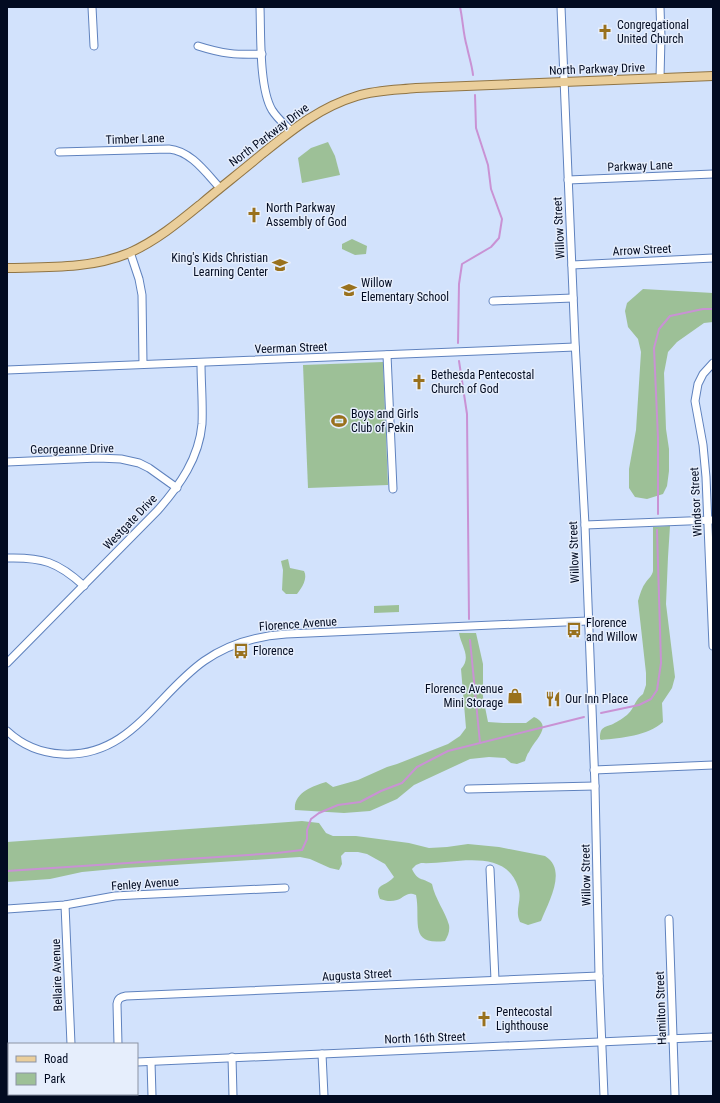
<svg xmlns="http://www.w3.org/2000/svg" width="720" height="1103" viewBox="0 0 720 1103" font-family="'Roboto Condensed',sans-serif">
  <style>
    .green { fill: #9dc097 }
    .lines { fill: none; stroke-linecap: round; stroke-linejoin: round }
    .stream { stroke: #c992d4; stroke-width: 2 }
    .minor-casing { stroke: #5f82be; stroke-width: 9 }
    .major-casing { stroke: #907545; stroke-width: 10 }
    .minor { stroke: #fff; stroke-width: 7 }
    .major { stroke: #eace9b; stroke-width: 8 }
    .labels { text-anchor: middle; dominant-baseline: central; stroke-width: 3; stroke-linejoin: round; paint-order: stroke }
    .poi-label { font-size: 12px; fill: #020b21; stroke: #e6eefc; text-anchor: start }
    .street-label { font-size: 12px; fill: #020b21; stroke: #e6eefc }
  </style>
  <rect width="100%" height="100%" fill="#d2e2fc"/>
  <g class="green">
    <path d="M328,142L335,156L340,175L302,183L298,158L311,148Z"/>
    <path d="M352,239L367,246L366,254L355,255L342,249V244Z"/>
    <path d="M643,289L713,293V322L704,323L677,342L668,352L664,373L666,429L669,449V471L667,486L663,494L647,499L635,497L629,488V469L636,430L641,352L638,339L628,327L625,311L627,303Z"/>
    <path d="M383,362L388,485L308,488L303,365Z"/>
    <path d="M670,526L668,557L666,604L675,677L672,688L662,703L663,722C647,736 622,738 601,740L600,739C600,727 603,728 613,724C617,722 625,717 628,714C635,707 634,701 643,694L646,685V673L638,601C640,594 642,587 646,582C649,578 652,576 653,571V527Z"/>
    <path d="M288,559L290,568L304,571C308,578 302,588 297,594H286L282,590L283,570L281,561Z"/>
    <path d="M399,605V612L374,613V606Z"/>
    <path d="M459,633H476L483,664V697L488,722L503,723H526L534,717C554,726 534,740 529,752C527,754 526,758 525,761L517,764L511,763L505,758L489,757L470,759L414,785L397,799L370,811L344,813L295,810C293,793 313,786 326,782L333,787L358,780L387,767L397,764L448,744L460,736L466,728L461,669C472,657 461,646 459,633Z"/>
    <path d="M302,821L319,823L326,833L333,836H356L409,843L429,848L447,847L468,844L499,847L545,856C568,870 548,903 541,921L528,925L520,922C514,909 523,901 518,887C505,846 451,865 421,863L416,865L412,869C418,882 422,877 432,884C435,899 445,911 449,925C450,931 448,936 445,941C408,946 421,920 416,895C407,891 405,897 397,900C391,902 386,901 380,899C373,883 386,887 394,877L385,864L367,854L358,852H345L341,856L342,864L339,870L330,868L310,859L300,857L284,858L125,868L82,872L50,879L7,882V842Z"/>
  </g>
  <g class="lines">
    <g class="stream">
      <path d="M460,7C463,20 463,34 467,47C469,57 472,65 473,75"/>
      <path d="M458,343L459,284L462,264L491,247L499,238L502,219L491,189L488,165L476,128L475,95"/>
      <path d="M459,361L467,414L469,619"/>
      <path d="M658,514V438L654,348L659,329L670,316L703,309H713"/>
      <path d="M470,640L480,743"/>
      <path d="M601,713L639,705L651,699L657,690L661,663L657,530"/>
      <path d="M7,871L277,853L302,850L307,839V830L311,819L319,813L338,805L360,802L381,791L402,783L417,767L448,751L584,717"/>
    </g>
    <defs>
      <g id="minor">
        <path d="M92,7L94,46"/>
        <path d="M260,7C261,34 259,88 272,110C277,118 284,124 291,131"/>
        <path d="M561,7L575,341L585,525L595,786L599,976L604,1096"/>
        <path d="M660,7L661,37L660,78"/>
        <path d="M198,46C223,54 236,55 262,54"/>
        <path d="M59,152L169,149C191,151 206,173 220,188"/>
        <path d="M568,180L713,174"/>
        <path d="M130,252L139,279L142,295L143,364"/>
        <path d="M572,265L713,258"/>
        <path d="M493,301L573,298"/>
        <path d="M387,355L393,489"/>
        <path d="M713,363L703,374L698,384L695,401L703,445L706,477L713,646"/>
        <path d="M7,370L575,347"/>
        <path d="M7,462L98,458L121,459L139,463L149,468L177,488"/>
        <path d="M585,525L713,520"/>
        <path d="M7,558C42,557 58,562 84,586"/>
        <path d="M7,663L158,510C180,485 199,458 202,424C203,404 201,383 201,363"/>
        <path d="M7,731C22,745 42,753 62,754C130,758 156,695 204,661C228,644 257,636 286,634L588,621"/>
        <path d="M594,770L713,765"/>
        <path d="M468,789L595,786"/>
        <path d="M490,869L495,980"/>
        <path d="M65,905L71,1044"/>
        <path d="M7,909L65,905L115,896L133,895L285,888"/>
        <path d="M669,919L675,1096"/>
        <path d="M118,1044L117,1004C118,998 121,997 126,996L599,976"/>
        <path d="M322,1054L324,1096"/>
        <path d="M232,1057L233,1096"/>
        <path d="M137,1062L713,1037"/>
        <path d="M151,1062L152,1096"/>
        <path d="M7,1067H9"/>
        <path d="M73,1094V1096"/>
      </g>
      <path id="major" d="M7,268C48,267 90,269 129,253C156,241 179,222 201,204C221,187 242,171 262,154C292,130 320,107 357,96C376,90 396,90 416,88L713,76"/>
    </defs>
    <use href="#minor" class="minor-casing"/>
    <use href="#major" class="major-casing"/>
    <use href="#minor" class="minor"/>
    <use href="#major" class="major"/>
  </g>
  <defs>
    <symbol id="church-bare" viewBox="-9 -9 18 18"><path d="M-1.2-6h2.4v3.5h3.3v2.4h-3.3V6h-2.4V-.1h-3.3v-2.4h3.3Z" fill="#99711d" stroke="#e6eefc" stroke-width="2.5" paint-order="stroke"/></symbol>
    <symbol id="school-bare" viewBox="-9 -9 18 18"><path d="M0-5L7-2L0 1L-7-2ZM-4 1L0 2.5L4 1V4Q0 6-4 4Z" fill="#99711d" stroke="#e6eefc" stroke-width="2.5" paint-order="stroke"/></symbol>
    <symbol id="stadium-bare" viewBox="-9 -9 18 18"><path d="M0-5a6.5 5 0 1 0 0 10a6.5 5 0 1 0 0-10ZM-3.5-1.8h7v3.6h-7Z" fill="#99711d" stroke="#e6eefc" stroke-width="2.5" paint-order="stroke"/></symbol>
    <symbol id="bus-bare" viewBox="-9 -9 18 18"><path d="M-5-6H5V4H4V6H2V4H-2V6H-4V4H-5ZM-3.5-4V0h7V-4ZM-3.5 1.2v1.5H-2V1.2ZM2 1.2v1.5H3.5V1.2Z" fill="#99711d" stroke="#e6eefc" stroke-width="2.5" paint-order="stroke"/></symbol>
    <symbol id="shop-bare" viewBox="-9 -9 18 18"><path d="M-5-2.5h2.3a2.7 3.5 0 0 1 5.4 0H5L5.5 6h-11ZM-1.5-2.5h3a1.5 2.3 0 0 0-3 0Z" fill="#99711d" stroke="#e6eefc" stroke-width="2.5" paint-order="stroke"/></symbol>
    <symbol id="restaurant-bare" viewBox="-9 -9 18 18"><path d="M-5-6h1v4h1v-4h1v4h1v-4h1v5L-1.5 .5V6h-2V.5L-5-1ZM5-6V6H3V1.5H1.5Q1.5-4 5-6Z" fill="#99711d" stroke="#e6eefc" stroke-width="2.5" paint-order="stroke"/></symbol>
  </defs>
  <g fill-rule="evenodd">
    <use href="#church-bare" x="594" y="21" width="22" height="22"/>
    <use href="#church-bare" x="243" y="204" width="22" height="22"/>
    <use href="#school-bare" x="269" y="254" width="22" height="22"/>
    <use href="#school-bare" x="338" y="279" width="22" height="22"/>
    <use href="#church-bare" x="408" y="371" width="22" height="22"/>
    <use href="#stadium-bare" x="328" y="410" width="22" height="22"/>
    <use href="#bus-bare" x="563" y="619" width="22" height="22"/>
    <use href="#bus-bare" x="230" y="640" width="22" height="22"/>
    <use href="#shop-bare" x="504" y="685" width="22" height="22"/>
    <use href="#restaurant-bare" x="542" y="688" width="22" height="22"/>
    <use href="#church-bare" x="473" y="1008" width="22" height="22"/>
  </g>
  <g class="labels">
    <g class="poi-label">
      <text x="617" y="25">Congregational<tspan x="617" dy="14">United Church</tspan></text>
      <text x="266" y="208">North Parkway<tspan x="266" dy="14">Assembly of God</tspan></text>
      <text x="268" y="258" text-anchor="end">King's Kids Christian<tspan x="268" dy="14">Learning Center</tspan></text>
      <text x="361" y="283">Willow<tspan x="361" dy="14">Elementary School</tspan></text>
      <text x="431" y="375">Bethesda Pentecostal<tspan x="431" dy="14">Church of God</tspan></text>
      <text x="351" y="414">Boys and Girls<tspan x="351" dy="14">Club of Pekin</tspan></text>
      <text x="586" y="623">Florence<tspan x="586" dy="14">and Willow</tspan></text>
      <text x="253" y="651">Florence</text>
      <text x="503" y="689" text-anchor="end">Florence Avenue<tspan x="503" dy="14">Mini Storage</tspan></text>
      <text x="565" y="699">Our Inn Place</text>
      <text x="496" y="1012">Pentecostal<tspan x="496" dy="14">Lighthouse</tspan></text>
    </g>
    <g class="street-label">
      <text transform="translate(597 69) rotate(-2)">North Parkway Drive</text>
      <text transform="translate(269 135) rotate(-37)">North Parkway Drive</text>
      <text transform="translate(135 139) rotate(-2)">Timber Lane</text>
      <text transform="translate(640 166) rotate(-2)">Parkway Lane</text>
      <text transform="translate(559 228) rotate(-93)">Willow Street</text>
      <text transform="translate(642 250) rotate(-3)">Arrow Street</text>
      <text transform="translate(291 348) rotate(-2)">Veerman Street</text>
      <text transform="translate(72 449) rotate(-1)">Georgeanne Drive</text>
      <text transform="translate(696 502) rotate(-93)">Windsor Street</text>
      <text transform="translate(130 522) rotate(-46)">Westgate Drive</text>
      <text transform="translate(574 552) rotate(-92)">Willow Street</text>
      <text transform="translate(298 624) rotate(-4)">Florence Avenue</text>
      <text transform="translate(586 875) rotate(-91)">Willow Street</text>
      <text transform="translate(145 884) rotate(-4)">Fenley Avenue</text>
      <text transform="translate(57 975) rotate(-92)">Bellaire Avenue</text>
      <text transform="translate(357 975) rotate(-3)">Augusta Street</text>
      <text transform="translate(661 1008) rotate(-92)">Hamilton Street</text>
      <text transform="translate(425 1038) rotate(-2)">North 16th Street</text>
    </g>
  </g>
  <rect width="720" height="1103" fill="none" stroke="#020b21" stroke-width="16"/>
  <rect x="8" y="1043" width="130" height="52" fill="#e6eefc" stroke="#8b93a4"/>
  <rect x="16" y="1056" width="20" height="6" fill="#eace9b" stroke="#8b93a4"/>
  <text x="44" y="1063" font-size="12" fill="#020b21">Road</text>
  <rect x="16" y="1073" width="20" height="12" fill="#9dc097" stroke="#8b93a4"/>
  <text x="44" y="1083" font-size="12" fill="#020b21">Park</text>
</svg>
